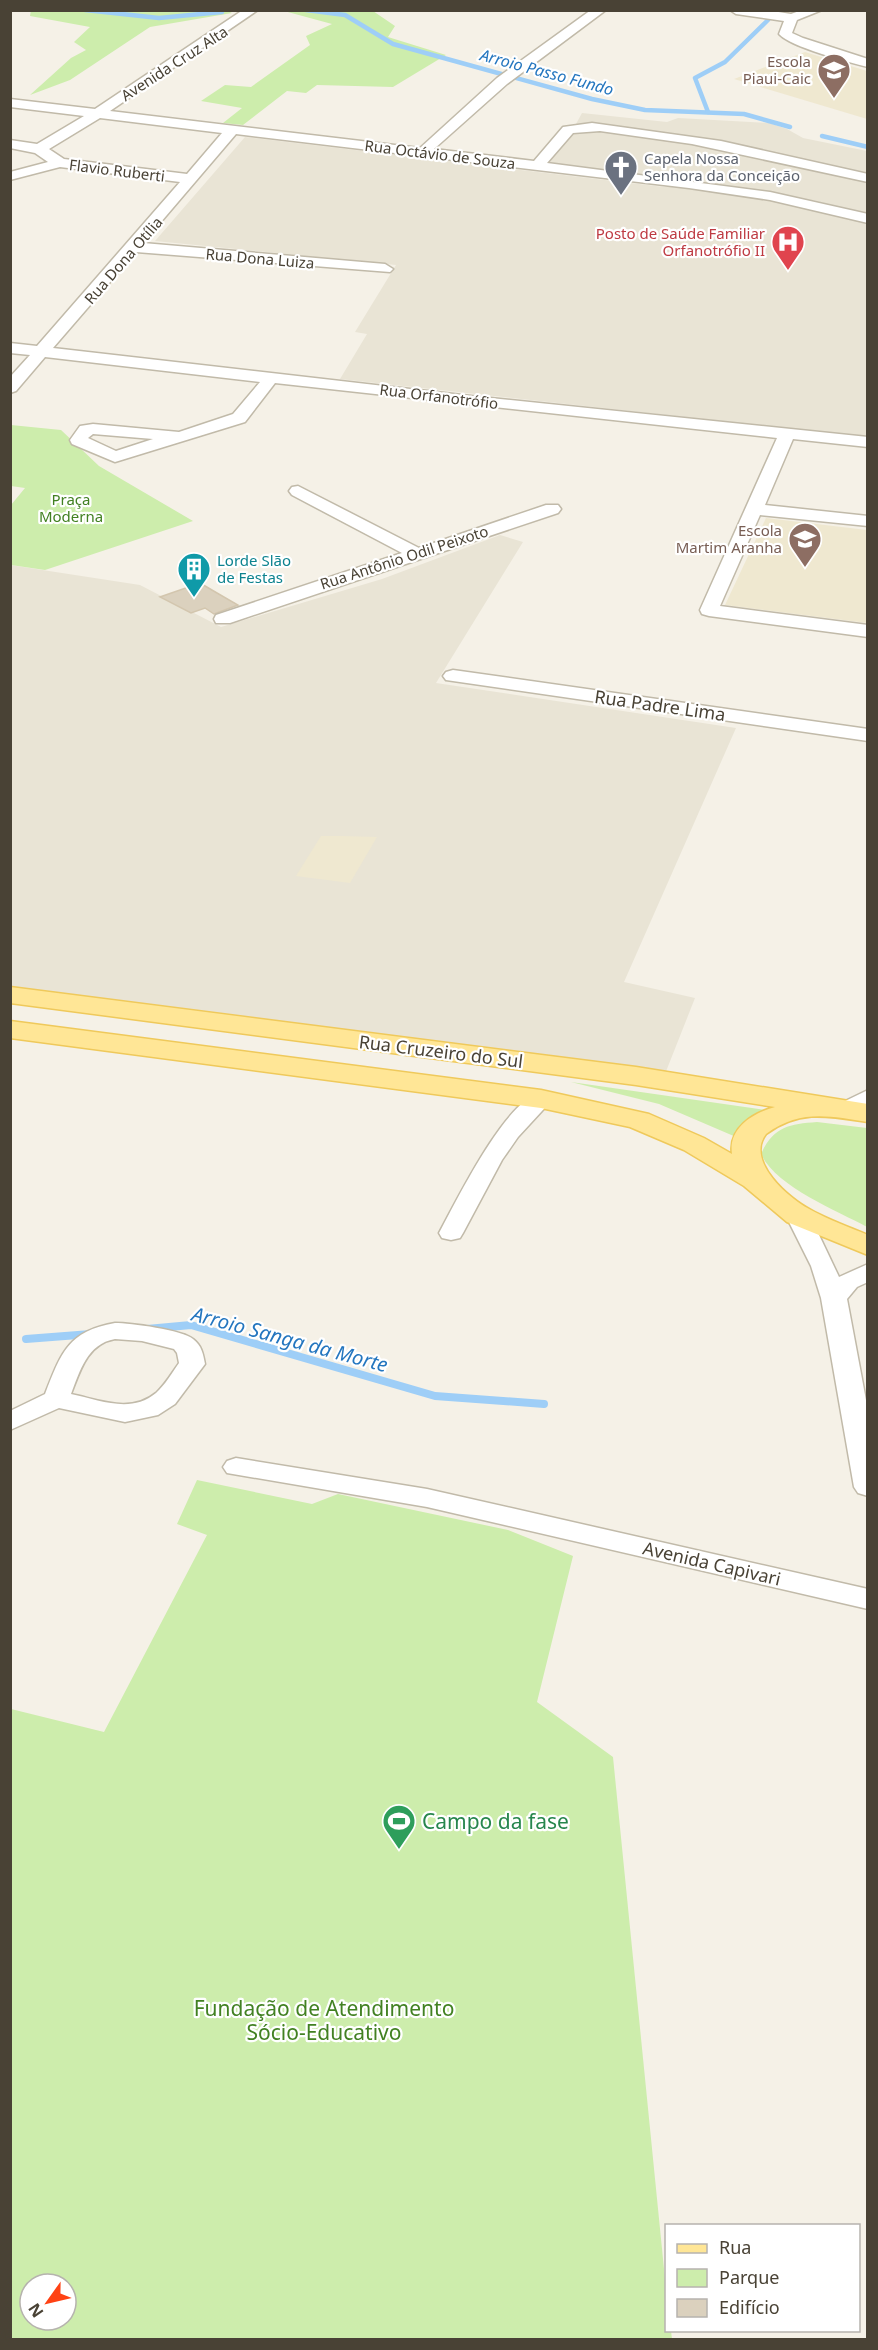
<svg xmlns="http://www.w3.org/2000/svg" width="878" height="2350" viewBox="0 0 878 2350" font-family="'Noto Sans',sans-serif">
  <style>
    .residential { fill: #e9e4d5 }
    .education { fill: #efe8d0 }
    .green { fill: #cdedac; fill-rule: evenodd }
    .lines { fill: none; stroke-linecap: round; stroke-linejoin: round }
    .stream-far1 { stroke: #9ecef7; stroke-width: 4.5 }
    .stream { stroke: #9ecef7; stroke-width: 8 }
    .building { fill: #dbd1be; stroke: #d3c6ae; stroke-width: 1.5 }
    .minor-casing { stroke: #c1baa9; stroke-width: 3 }
    .major-casing { stroke: #efc95b; stroke-width: 3 }
    .minor { fill: #fff; fill-rule: evenodd }
    .major { fill: #ffe696; fill-rule: evenodd }
    .labels { text-anchor: middle; dominant-baseline: central; stroke-width: 4.5; stroke-linejoin: round; paint-order: stroke }
    .far-education-label { font-size: 15px; fill: #785e54; stroke: #fff; text-anchor: end }
    .far-street-label { font-size: 15px; fill: #494235; stroke: #fff }
    .far-worship-label { font-size: 15px; fill: #5b616d; stroke: #fff; text-anchor: start }
    .far-health-label { font-size: 15px; fill: #be3a42; stroke: #fff; text-anchor: end }
    .far-park-label { font-size: 15px; fill: #428122; stroke: #fff }
    .far-culture-label { font-size: 15px; fill: #0d838f; stroke: #fff; text-anchor: start }
    .far-water-label { font-size: 16px; font-style: italic; fill: #2476bf; stroke: #fff }
    .street-label { font-size: 18px; fill: #494235; stroke: #fff }
    .water-label { font-size: 20px; font-style: italic; fill: #2476bf; stroke: #fff }
    .near-leisure-label { font-size: 21px; fill: #27864d; stroke: #fff; text-anchor: start }
    .near-park-label { font-size: 21px; fill: #428122; stroke: #fff }
  </style>
  <rect width="100%" height="100%" fill="#f5f1e7"/>
  <g class="residential">
    <path d="M582,113L667,122L678,118L769,123L787,129L803,138L867,151V215L817,201L702,183L543,164L570,135Z"/>
    <path d="M245,137L664,187L681,186L766,199L867,223V437L340,379L367,334L355,332L396,265L155,241Z"/>
    <path d="M500,535L523,542L436,683L736,728L624,982L695,998L665,1074L11,990L10,565L140,585L221,627L382,579Z"/>
  </g>
  <g class="education">
    <path d="M805,52L867,71V119L734,79Z"/>
    <path d="M766,518L867,530V623L725,605Z"/>
    <path d="M321,836H340L377,837L350,883L296,876Z"/>
  </g>
  <g class="green">
    <path d="M31,10H225L232,13L150,27L70,80L30,95L71,58L86,50L74,42L90,27L30,16Z"/>
    <path d="M284,11H373L395,26L388,37L446,55L393,87L317,85L306,93L287,91L243,125L223,123L242,108L201,101L225,85L251,87L310,45L306,36L332,24Z"/>
    <path d="M11,425L61,430L99,466L193,521L45,570L11,565V505L25,488L11,486Z"/>
    <path d="M571,1082L765,1110L741,1125L736,1137L659,1104Z"/>
    <path d="M817,1122L867,1128V1227C837,1211 775,1186 761,1154C773,1127 789,1124 817,1122Z"/>
    <path d="M197,1480L312,1504L338,1494L508,1530L573,1556L537,1702L613,1757L666,2289V2330L671,2331L672,2339H11V1709L104,1732L207,1535L177,1524ZM30,2284H66V2320H30Z"/>
  </g>
  <g class="lines">
    <g class="stream-far1">
      <path d="M85,10L159,18L222,12"/>
      <path d="M306,10L345,15L393,44L592,99L645,110L744,114L790,127"/>
      <path d="M782,12L785,10"/>
      <path d="M708,112L695,78L725,62L768,20"/>
      <path d="M822,136L868,147"/>
    </g>
    <g class="stream">
      <path d="M147,1329L191,1325L435,1396L544,1404"/>
      <path d="M26,1339L91,1334"/>
    </g>
  </g>
  <path class="building" d="M200,583L217,593L238,605L214,614L205,608L191,613L160,597Z"/>
  <g class="lines">
    <defs>
      <g id="minor">
        <path d="M243,10H258L110,111L420,148L497,78L591,10H606L507,84L434,149L534,161L563,127L592,123L721,141L868,174V182L692,144L600,131L573,133L547,163L770,192L868,214V223L770,200L689,188L236,134L143,243L385,264L393,269L390,272L136,252L53,348L471,396L868,437V447L793,439L765,505L868,516V526L760,515L720,606L868,625V637L709,616L702,614L700,610L777,438L275,383L245,422L115,462L72,444L70,440L80,426L93,424L179,432L233,414L260,382L45,357L16,391L10,393V377L30,355L10,353V343L37,346L180,182L60,167L10,180V172L48,162L35,153L10,148V140L37,144L84,116L10,107V99L95,109ZM100,118L222,133L187,174L64,159L49,149ZM93,434L153,439L116,451L88,438Z"/>
        <path d="M730,10H766L791,14L802,10H822L797,20L792,33L803,38L868,59V67C848,62 791,47 779,34L784,21L736,14Z"/>
        <path d="M298,486L419,548L546,505H558L561,509L558,513L230,623H216L214,619L216,615L402,553L292,495L289,491L292,487Z"/>
        <path d="M453,670L868,729V741L446,680L443,676L446,672Z"/>
        <path d="M868,1090V1107L847,1116L839,1114L835,1109L839,1104Z"/>
        <path d="M541,1092L549,1094L553,1099L518,1137L502,1160L463,1233L460,1238L451,1240L442,1238L439,1233C457,1200 505,1101 541,1092Z"/>
        <path d="M798,1209L807,1211L810,1216L839,1277L868,1264V1282L857,1287L847,1299L868,1411V1496L858,1493L854,1487L821,1298L811,1266L786,1216L789,1211Z"/>
        <path d="M115,1323C130,1323 183,1330 193,1339C202,1346 203,1354 205,1364L175,1404L158,1415L125,1422L59,1408L10,1430V1411L45,1394C61,1353 68,1331 115,1323ZM115,1339L142,1341L174,1349L177,1353L179,1363C172,1373 165,1385 156,1393C131,1414 100,1400 71,1394C80,1371 87,1344 115,1339Z"/>
        <path d="M236,1458L427,1489L868,1589V1609L427,1507L227,1473L223,1467L227,1461Z"/>
      </g>
      <path id="major" d="M10,987L636,1067L868,1104V1122C829,1116 800,1109 766,1134C745,1161 789,1199 811,1210C829,1220 849,1227 868,1235V1255L787,1222L744,1186L684,1150L630,1127L541,1108L10,1038V1021L541,1090L649,1114L704,1138L732,1154C728,1128 753,1113 775,1107L636,1085L10,1003Z"/>
    </defs>
    <use href="#minor" class="minor-casing"/>
    <use href="#major" class="major-casing"/>
    <use href="#minor" class="minor"/>
    <use href="#major" class="major"/>
  </g>
  <defs>
    <symbol id="school-pin" viewBox="-11 -11 22 30"><path d="M0 17L-7.5 6A9.5 9.5 0 1 1 7.5 6Z" fill="#8d6e63" stroke="#fff"/><path d="M0-5L7-2L0 1L-7-2ZM-4 1L0 2.5L4 1V4Q0 6-4 4Z" fill="#fff"/></symbol>
    <symbol id="church-pin" viewBox="-11 -11 22 30"><path d="M0 17L-7.5 6A9.5 9.5 0 1 1 7.5 6Z" fill="#6b7280" stroke="#fff"/><path d="M-1.2-6h2.4v3.5h3.3v2.4h-3.3V6h-2.4V-.1h-3.3v-2.4h3.3Z" fill="#fff"/></symbol>
    <symbol id="hospital-pin" viewBox="-11 -11 22 30"><path d="M0 17L-7.5 6A9.5 9.5 0 1 1 7.5 6Z" fill="#e0444e" stroke="#fff"/><path d="M-5-5h3v3.5h4V-5h3V5h-3V1.5h-4V5h-3Z" fill="#fff"/></symbol>
    <symbol id="building-pin" viewBox="-11 -11 22 30"><path d="M0 17L-7.5 6A9.5 9.5 0 1 1 7.5 6Z" fill="#0f9aa8" stroke="#fff"/><path d="M-4-6H4V6H1V3H-1V6H-4ZM-2.5-4.3h1.7v1.8h-1.7ZM.8-4.3h1.7v1.8H.8ZM-2.5-1h1.7V.8h-1.7ZM.8-1h1.7V.8H.8Z" fill="#fff"/></symbol>
    <symbol id="stadium-pin" viewBox="-11 -11 22 30"><path d="M0 17L-7.5 6A9.5 9.5 0 1 1 7.5 6Z" fill="#2e9e5b" stroke="#fff"/><path d="M0-5a6.5 5 0 1 0 0 10a6.5 5 0 1 0 0-10ZM-3.5-1.8h7v3.6h-7Z" fill="#fff"/></symbol>
  </defs>
  <g fill-rule="evenodd">
    <use href="#school-pin" x="815" y="51" width="38" height="52"/>
    <use href="#church-pin" x="602" y="148" width="38" height="52"/>
    <use href="#hospital-pin" x="769" y="223" width="38" height="52"/>
    <use href="#school-pin" x="786" y="520" width="38" height="52"/>
    <use href="#building-pin" x="175" y="550" width="38" height="52"/>
    <use href="#stadium-pin" x="380" y="1802" width="38" height="52"/>
  </g>
  <g class="labels">
    <g class="far-education-label">
      <text x="811" y="61">Escola<tspan x="811" dy="17">Piaui-Caic</tspan></text>
      <text x="782" y="530">Escola<tspan x="782" dy="17">Martim Aranha</tspan></text>
    </g>
    <g class="far-street-label">
      <text transform="translate(174 63) rotate(-33)">Avenida Cruz Alta</text>
      <text transform="translate(440 154) rotate(7)">Rua Octávio de Souza</text>
      <text transform="translate(117 170) rotate(7)">Flavio Ruberti</text>
      <text transform="translate(260 258) rotate(5)">Rua Dona Luiza</text>
      <text transform="translate(123 260) rotate(-49)">Rua Dona Otília</text>
      <text transform="translate(439 396) rotate(7)">Rua Orfanotrófio</text>
      <text transform="translate(404 557) rotate(-18)">Rua Antônio Odil Peixoto</text>
    </g>
    <g class="far-worship-label">
      <text x="644" y="158">Capela Nossa<tspan x="644" dy="17">Senhora da Conceição</tspan></text>
    </g>
    <g class="far-health-label">
      <text x="765" y="233">Posto de Saúde Familiar<tspan x="765" dy="17">Orfanotrófio II</tspan></text>
    </g>
    <g class="far-park-label">
      <text x="71" y="499">Praça<tspan x="71" dy="17">Moderna</tspan></text>
    </g>
    <g class="far-culture-label">
      <text x="217" y="560">Lorde Slão<tspan x="217" dy="17">de Festas</tspan></text>
    </g>
    <g class="far-water-label">
      <text transform="translate(547 72) rotate(15)">Arroio Passo Fundo</text>
    </g>
    <g class="street-label">
      <text transform="translate(660 705) rotate(8)">Rua Padre Lima</text>
      <text transform="translate(441 1051) rotate(7)">Rua Cruzeiro do Sul</text>
      <text transform="translate(712 1563) rotate(13)">Avenida Capivari</text>
    </g>
    <g class="water-label">
      <text transform="translate(290 1339) rotate(15)">Arroio Sanga da Morte</text>
    </g>
    <g class="near-leisure-label">
      <text x="422" y="1821">Campo da fase</text>
    </g>
    <g class="near-park-label">
      <text x="324" y="2008">Fundação de Atendimento<tspan x="324" dy="24">Sócio-Educativo</tspan></text>
    </g>
  </g>
  <rect width="878" height="2350" fill="none" stroke="#494235" stroke-width="24"/>
  <rect x="665" y="2224" width="195" height="108" fill="#ffffff" stroke="#b6b3ae" stroke-width="1.5"/>
  <rect x="677" y="2244" width="30" height="9" fill="#ffe696" stroke="#b6b3ae" stroke-width="1.5"/>
  <text x="719" y="2254" font-size="18" fill="#494235">Rua</text>
  <rect x="677" y="2269" width="30" height="18" fill="#cdedac" stroke="#b6b3ae" stroke-width="1.5"/>
  <text x="719" y="2284" font-size="18" fill="#494235">Parque</text>
  <rect x="677" y="2299" width="30" height="18" fill="#dbd1be" stroke="#b6b3ae" stroke-width="1.5"/>
  <text x="719" y="2314" font-size="18" fill="#494235">Edifício</text>
  <g transform="translate(48 2302) rotate(236)"><circle r="28" fill="#ffffff" stroke="#b6b3ae" stroke-width="1.5"/>
  <path d="M0-4.5L10 22L0 15L-10 22Z" fill="#ff4214"/>
  <text y="-9" font-size="16" font-weight="bold" text-anchor="middle" fill="#494235">N</text>
  </g>
</svg>
